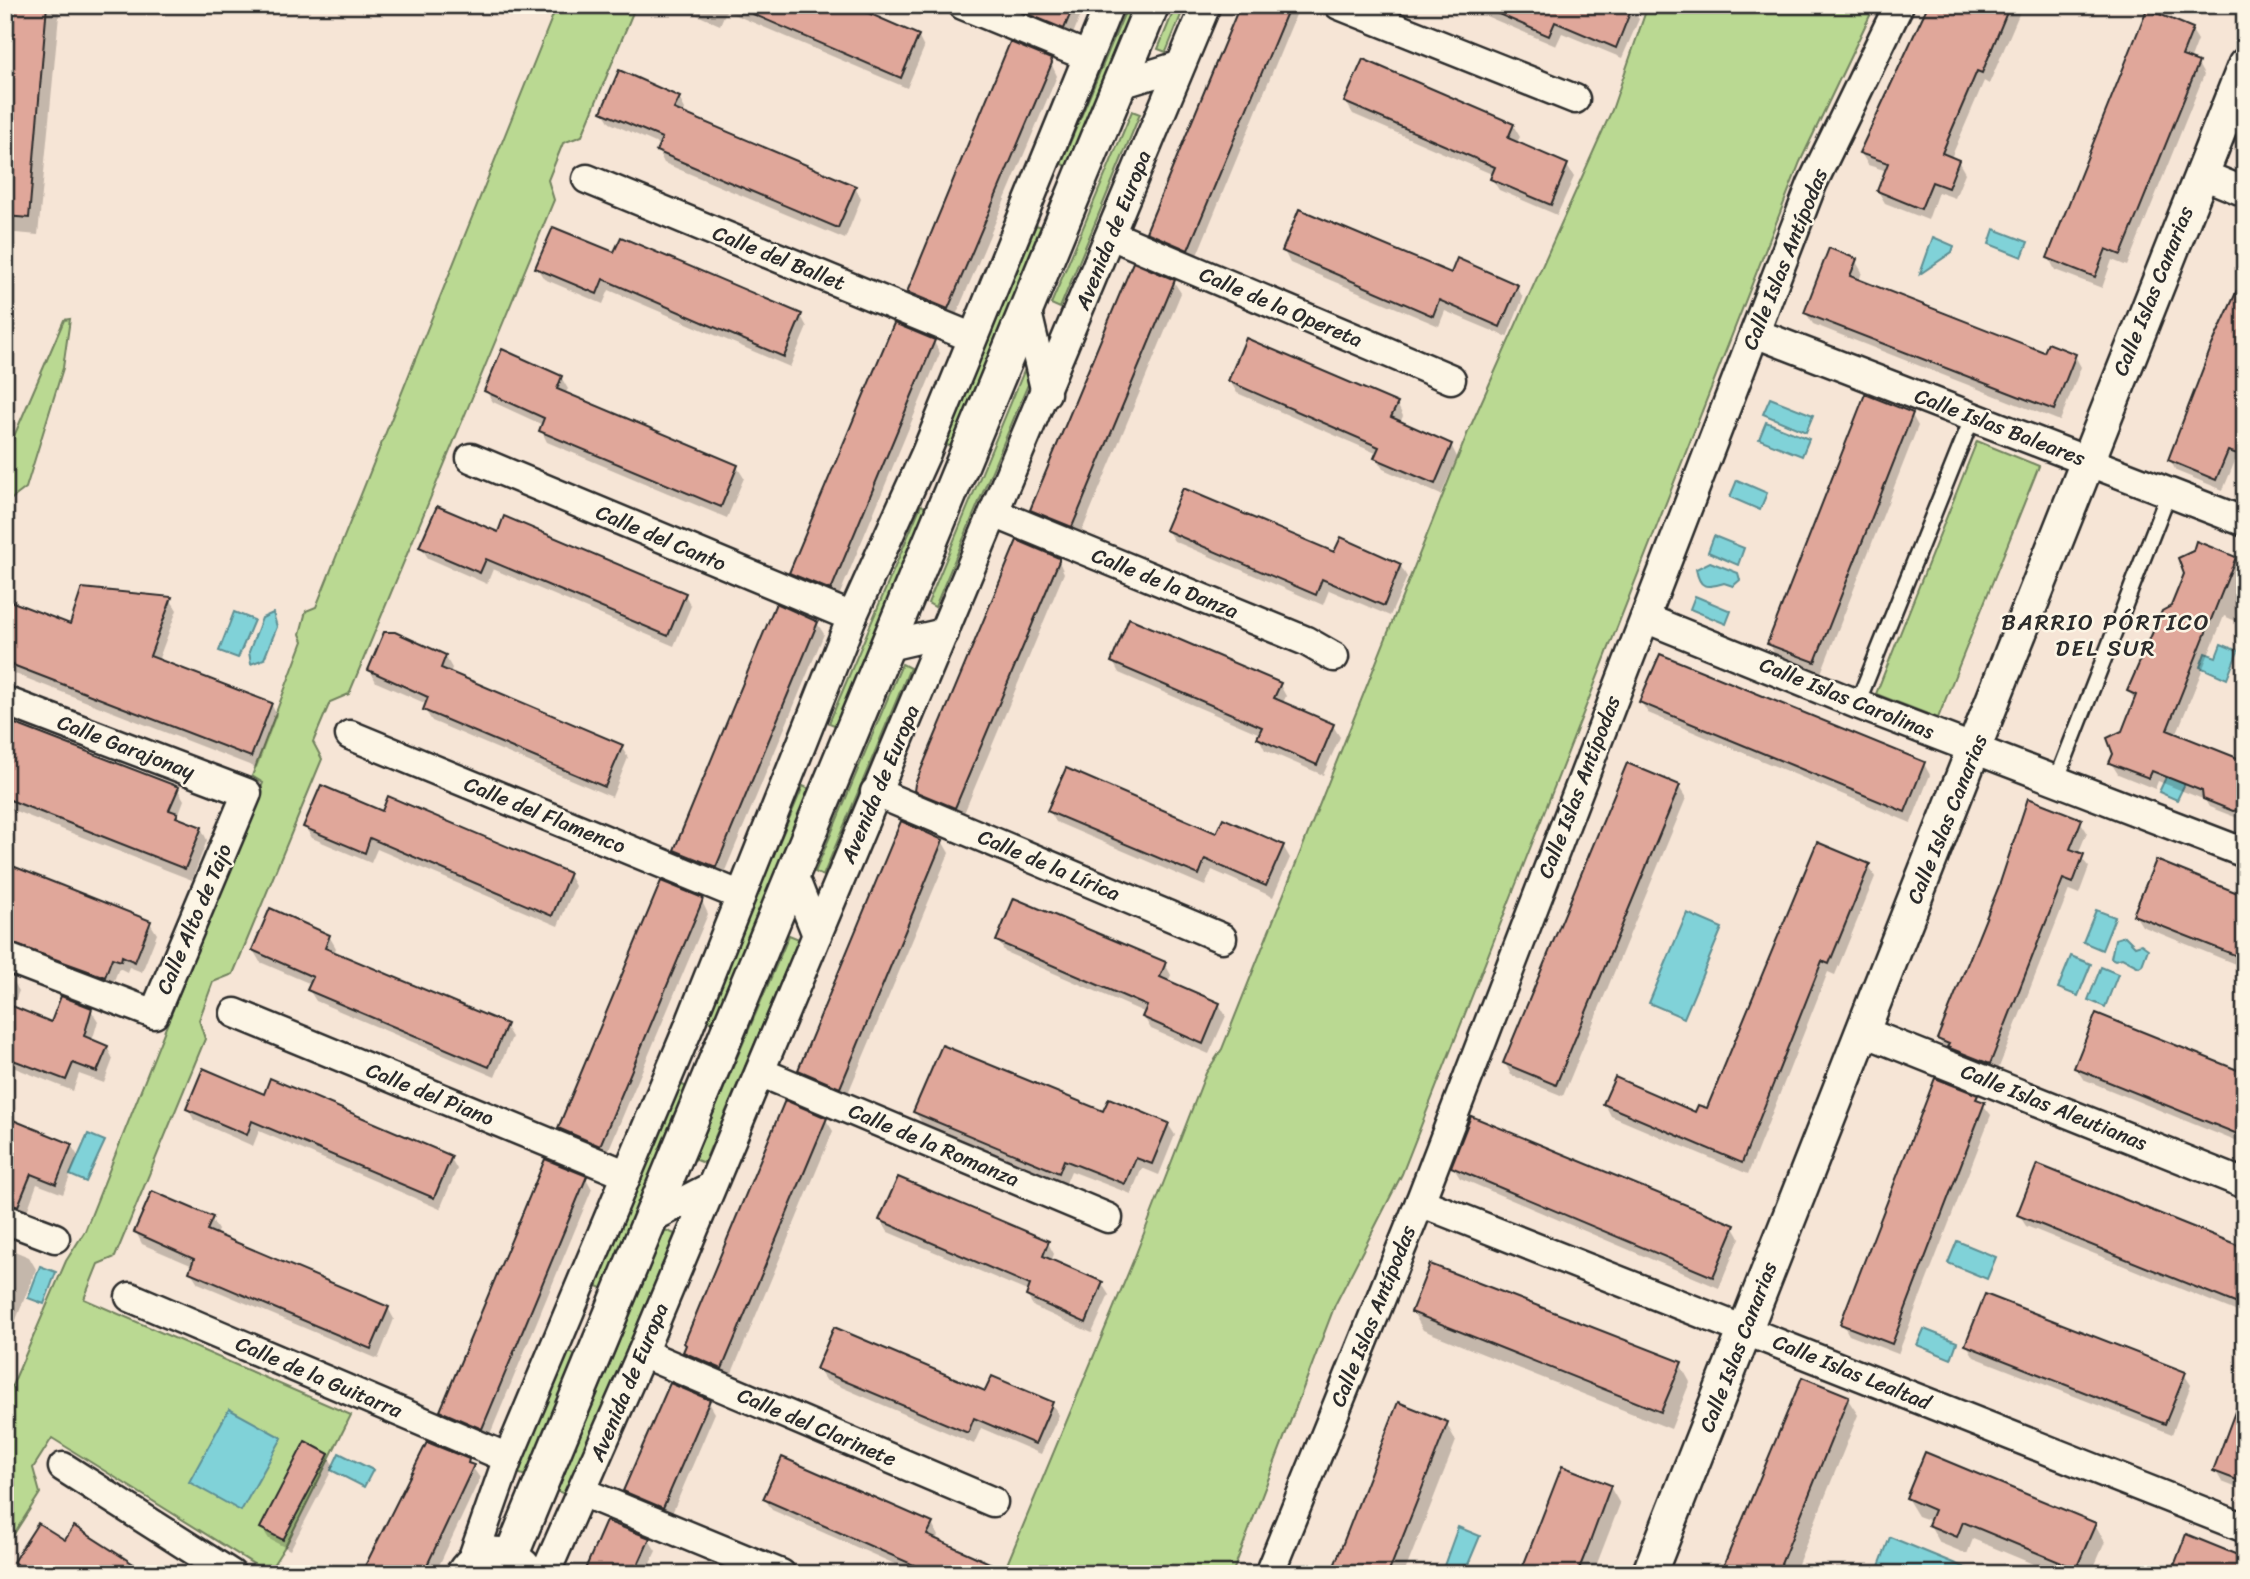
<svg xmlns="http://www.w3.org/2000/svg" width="2250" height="1579" viewBox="0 0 2250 1579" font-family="Sriracha,sans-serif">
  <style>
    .green { fill: #bad992; stroke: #72825e; stroke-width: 2 }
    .water { fill: #80d2d8; stroke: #5e8f93; stroke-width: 2 }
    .shadow { fill: #0003 }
    .building { fill: #e0a79a; stroke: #2b2b2b; stroke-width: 2 }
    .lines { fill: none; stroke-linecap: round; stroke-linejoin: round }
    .service-casing { stroke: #2b2b2b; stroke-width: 19 }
    .minor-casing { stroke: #2b2b2b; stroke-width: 33 }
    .tertiary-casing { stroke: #2b2b2b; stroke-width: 38 }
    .service { stroke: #fcf5e5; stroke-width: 14 }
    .minor { stroke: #fcf5e5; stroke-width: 28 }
    .tertiary { stroke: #fcf5e5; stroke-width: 33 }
    .labels { text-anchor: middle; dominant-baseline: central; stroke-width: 5; stroke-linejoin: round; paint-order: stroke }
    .street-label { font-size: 21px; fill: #2b2b2b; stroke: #fcf5e5 }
    .neighbourhood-label { font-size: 23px; letter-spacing: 2px; fill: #2b2b2b; stroke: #fcf5e5 }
  </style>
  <rect width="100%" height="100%" fill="#f6e5d6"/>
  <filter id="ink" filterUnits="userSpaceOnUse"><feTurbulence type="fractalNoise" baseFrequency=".0143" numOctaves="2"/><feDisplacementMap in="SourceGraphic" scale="14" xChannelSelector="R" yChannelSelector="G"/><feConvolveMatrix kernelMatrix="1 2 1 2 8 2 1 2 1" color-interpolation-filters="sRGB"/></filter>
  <g filter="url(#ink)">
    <g class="green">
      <path d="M484,5H636L582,136L563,143L548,180L554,200L349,694L330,702L313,742L322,759L233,974L213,982L199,1020L205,1039L115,1257L98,1264L84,1299L351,1415L287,1543L268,1573L52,1438L33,1468L40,1493L5,1548V1402L66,1261L85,1231L263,783L252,776L303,641L300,634L306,611L316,607L553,15Z"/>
      <path d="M1128,5H1138L1070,167L1061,164Z"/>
      <path d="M1176,5H1185L1166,52L1158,49Z"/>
      <path d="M1648,5H1875L1800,162L1402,1174L1335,1305L1232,1574H1003L1134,1259L1206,1073L1222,1049L1468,432L1612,110Z"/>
      <path d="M1132,111L1140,114L1060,308L1051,304Z"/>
      <path d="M1036,225L1045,228L953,448L945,444Z"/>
      <path d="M70,319L63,368L26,488L5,504V457L64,320Z"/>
      <path d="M1024,371L1032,375L935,607L928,603Z"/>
      <path d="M1977,441L2039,466L1938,718L1876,694Z"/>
      <path d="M921,505L928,509L837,726L829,723Z"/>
      <path d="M902,664L910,668L823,876L815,872Z"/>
      <path d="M803,786L811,790L713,1023L704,1019Z"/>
      <path d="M789,935L799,939L704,1163L694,1159Z"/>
      <path d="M678,1083L687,1087L604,1289L595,1285Z"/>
      <path d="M665,1230L675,1234L567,1495L557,1491Z"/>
      <path d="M567,1351L577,1355L526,1476L517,1473Z"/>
    </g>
    <g class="water">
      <path d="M1994,229L2028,242L2022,257L1989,244Z"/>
      <path d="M1933,237L1954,246L1952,252L1920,274Z"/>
      <path d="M1770,398L1813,415L1806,432L1763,414Z"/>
      <path d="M1766,422L1809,439L1802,456L1759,439Z"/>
      <path d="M1737,480L1767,493L1760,510L1730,497Z"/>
      <path d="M1714,536L1744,548L1738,565L1708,552Z"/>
      <path d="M1710,562L1738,573L1740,580L1733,586L1724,583C1708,587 1700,591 1696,569Z"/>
      <path d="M1695,596L1731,611L1726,624L1690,609Z"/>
      <path d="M234,612L254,620L238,658L219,651Z"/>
      <path d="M273,613L277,627L264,659L251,664L249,652L262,618Z"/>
      <path d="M2221,644L2238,651L2227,679L2200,667L2205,653L2216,657Z"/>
      <path d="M2176,756L2194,765L2177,800L2159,792Z"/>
      <path d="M2096,910L2115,917L2102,950L2083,942Z"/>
      <path d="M1687,913L1722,928L1684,1018L1649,1003Z"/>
      <path d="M2125,936L2135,946L2141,944L2148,949L2142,965L2139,967L2122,958L2115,960L2111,958L2115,939Z"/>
      <path d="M2071,956L2091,964L2078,996L2058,988Z"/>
      <path d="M2101,967L2118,974L2105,1007L2088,1000Z"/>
      <path d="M88,1134L105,1141L86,1182L70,1175Z"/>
      <path d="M1957,1241L1996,1257L1987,1279L1948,1263Z"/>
      <path d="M40,1266L56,1272L44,1304L28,1298Z"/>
      <path d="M1924,1329L1957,1342L1951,1359L1917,1345Z"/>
      <path d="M229,1409L282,1438L241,1511L189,1482Z"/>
      <path d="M339,1453L373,1470L364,1487L331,1470Z"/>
      <path d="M1458,1527L1480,1536L1464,1574H1441Z"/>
      <path d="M1890,1537L1980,1574H1876Z"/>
    </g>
    <g class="shadow">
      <path d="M5,5H60L38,235L5,232Z"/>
      <path d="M674,5H845L918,36L924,48L907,88L726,11L720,25Z"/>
      <path d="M1026,5H1085L1071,39L1032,23L1025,11Z"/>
      <path d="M1242,5H1300L1195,260L1154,243L1148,232Z"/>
      <path d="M1460,5H1627L1639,19L1622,58L1562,33L1556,46Z"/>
      <path d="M1932,5H2023L1989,84L1984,81L1951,158L1958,161L1965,173L1955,198L1938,192L1928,220L1885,203L1878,191L1887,171L1868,165L1861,153Z"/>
      <path d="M2191,29L2198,40L2190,61L2198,64L2204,75L2127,266L2112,260L2102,288L2055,270L2049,258Z"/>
      <path d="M1050,61L1057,76L954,320L915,304L908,292Z"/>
      <path d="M679,98L685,109L683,115L855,187L861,199L845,239L664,163L658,151L660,145L610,123L603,112Z"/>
      <path d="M1346,102L1513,125L1520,137L1516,144L1567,166L1574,177L1557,215L1499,190L1492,179L1494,175L1353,114Z"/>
      <path d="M1284,251L1517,286L1523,298L1507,337L1445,311L1439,326L1290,263Z"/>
      <path d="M615,254L801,316L807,327L790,367L609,290L603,304L544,279L537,268Z"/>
      <path d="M1855,260L1862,272L1859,281L2045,354L2075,356L2081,367L2060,421L1813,324L1806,313Z"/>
      <path d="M2245,271V463L2235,461L2223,490L2176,471L2170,460Z"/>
      <path d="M1174,282L1181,293L1079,538L1038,521L1032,510Z"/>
      <path d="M934,342L940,353L837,601L798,584L791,573Z"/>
      <path d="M561,377L568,389L565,394L737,467L744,478L727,518L547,442L541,430L543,425L493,402L486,391Z"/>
      <path d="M1230,381L1397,404L1403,416L1400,423L1451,445L1457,457L1441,495L1383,469L1376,458L1378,454L1237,393Z"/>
      <path d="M1912,415L1918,426L1821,673L1776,656L1769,644Z"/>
      <path d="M1167,530L1400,565L1407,577L1390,616L1329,590L1323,605L1174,541Z"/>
      <path d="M499,534L685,595L691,606L674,646L493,569L487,584L428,558L421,547Z"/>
      <path d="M2234,558L2245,571V625L2224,616L2176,735L2245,762V821L2209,807L2205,800L2158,781L2155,789L2118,774L2111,763L2135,701L2129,691L2172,608Z"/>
      <path d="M1058,559L1064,573L962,818L923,802L916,790Z"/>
      <path d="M170,599L177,610L158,661L271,704L277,715L257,768L5,670V601L71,626Z"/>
      <path d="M817,623L824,634L722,878L682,862L676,850Z"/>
      <path d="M445,656L452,668L450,674L621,746L628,758L612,797L432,721L425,710L427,704L376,682L370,670Z"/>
      <path d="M1113,662L1280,685L1286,696L1283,703L1333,726L1340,737L1323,775L1265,750L1259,738L1260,734L1119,673Z"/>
      <path d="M1641,702L1924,764L1930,775L1911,823L1648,713Z"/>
      <path d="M5,721L177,788L184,800L178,816L181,821L201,828L207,840L192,880L5,807Z"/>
      <path d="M1679,787L1686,798L1563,1096L1511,1075L1505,1063Z"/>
      <path d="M1049,810L1283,846L1290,858L1273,897L1212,870L1205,886L1056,822Z"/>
      <path d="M382,814L569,875L575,886L558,926L377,849L371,863L312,838L305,827Z"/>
      <path d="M2080,821L2087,832L2078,854L2089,867L2079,894L2069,890L1996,1075L1945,1051L1939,1039Z"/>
      <path d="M942,841L949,853L846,1098L806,1081L800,1070Z"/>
      <path d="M5,865L150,923L157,934L142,972L129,967L127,972L119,968L111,988L5,954Z"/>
      <path d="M1869,865L1875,877L1835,975L1828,972L1748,1174L1611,1116L1605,1104L1696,1114L1708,1111Z"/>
      <path d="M2245,898V968L2142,926L2135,915Z"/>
      <path d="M701,899L708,914L606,1156L566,1140L560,1128Z"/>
      <path d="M329,936L336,948L334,953L505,1026L512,1037L495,1077L316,1001L309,990L311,984L260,962L253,950Z"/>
      <path d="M998,941L1165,964L1171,975L1168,982L1219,1004L1226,1016L1209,1054L1151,1029L1144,1017L1146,1013L1005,952Z"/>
      <path d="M5,976L12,979L19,991L12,1008L52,1025L91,1010L98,1021L92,1041L107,1047L113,1059L104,1083L79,1074L73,1091L5,1064Z"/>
      <path d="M2076,1068L2245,1075V1145L2083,1079Z"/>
      <path d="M265,1096L450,1157L457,1169L440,1209L259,1131L253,1146L194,1120L188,1109Z"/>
      <path d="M1977,1097L1991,1115L1898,1354L1849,1335L1842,1323Z"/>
      <path d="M915,1112L1104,1113L1168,1124L1175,1135L1159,1175L1142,1168L1131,1194L1071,1171L1066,1183L922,1123Z"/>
      <path d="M826,1120L833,1131L729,1380L692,1364L685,1352Z"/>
      <path d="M5,1139L71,1145L78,1156L63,1194L37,1184L25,1217L5,1216Z"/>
      <path d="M1453,1167L1733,1226L1740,1238L1719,1288L1460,1178Z"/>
      <path d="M586,1178L592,1189L488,1439L449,1422L442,1411Z"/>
      <path d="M2019,1215L2245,1250V1315L2026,1226Z"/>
      <path d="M211,1219L218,1230L216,1235L388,1308L394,1319L378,1359L198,1283L191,1272L193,1266L142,1244L136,1232Z"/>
      <path d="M881,1220L1048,1243L1054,1254L1051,1262L1102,1284L1109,1295L1092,1333L1034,1307L1027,1296L1029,1292L888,1232Z"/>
      <path d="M5,1239L12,1250L29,1257L36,1269L5,1348Z"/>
      <path d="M1413,1312L1680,1364L1690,1382L1671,1429L1423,1330Z"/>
      <path d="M1967,1345L2184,1374L2191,1385L2172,1434L1974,1357Z"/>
      <path d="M818,1369L1052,1404L1059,1415L1041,1454L981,1428L974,1444L825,1380Z"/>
      <path d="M2245,1393V1491L2222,1482L2215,1470Z"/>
      <path d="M1847,1398L1858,1415L1794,1574H1722Z"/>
      <path d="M708,1401L715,1413L670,1518L632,1502L625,1491Z"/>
      <path d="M1446,1423L1456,1441L1404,1574H1333Z"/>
      <path d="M327,1455L334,1466L290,1550L269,1539L262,1528Z"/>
      <path d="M468,1461L480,1478L435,1574H363Z"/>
      <path d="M1610,1487L1620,1504L1593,1574H1521Z"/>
      <path d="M1907,1498L2094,1524L2105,1542L2091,1574H2057L1973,1539L1967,1554L1940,1543L1930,1525L1932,1521L1918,1516Z"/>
      <path d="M765,1499L932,1524L938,1536L913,1572L772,1510Z"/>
      <path d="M649,1540L656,1551L645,1574H584Z"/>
      <path d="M66,1543L145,1574H22L15,1562Z"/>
    </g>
    <g class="building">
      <path d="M5,5H47L29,218L5,216Z"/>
      <path d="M732,5H850L919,35L901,78Z"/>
      <path d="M1026,5H1074L1064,29L1023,12Z"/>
      <path d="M1240,5H1290L1188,250L1146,232Z"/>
      <path d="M1478,5H1633L1616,48L1555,22L1549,36Z"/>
      <path d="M1928,5H2010L1982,73L1977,71L1942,153L1959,160L1948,188L1932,182L1921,209L1877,191L1888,163L1859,153Z"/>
      <path d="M2147,9L2193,28L2182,56L2199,62L2121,255L2106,249L2095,277L2047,258Z"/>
      <path d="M1010,42L1051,59L1052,63L948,309L907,292Z"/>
      <path d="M1363,59L1514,124L1508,138L1568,164L1551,205L1490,179L1495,167L1344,102Z"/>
      <path d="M619,70L680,97L674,109L856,186L838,228L656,151L662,138L601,112Z"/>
      <path d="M1299,209L1451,273L1457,258L1518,285L1500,327L1439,300L1433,316L1282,251Z"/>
      <path d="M553,227L614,252L621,237L802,314L784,357L603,279L597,294L535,268Z"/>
      <path d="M1829,248L1857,259L1850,276L2044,352L2048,343L2076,354L2054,410L1804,313Z"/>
      <path d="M1133,262L1175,280L1072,527L1030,510Z"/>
      <path d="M2245,273V436L2238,454L2228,451L2216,480L2168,460L2212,345Z"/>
      <path d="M894,323L935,340L831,590L789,573Z"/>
      <path d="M1246,338L1398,403L1391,417L1452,444L1435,484L1374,458L1379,447L1228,381Z"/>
      <path d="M502,349L562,376L557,389L738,465L721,507L539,431L544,418L484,391Z"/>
      <path d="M1865,394L1913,413L1815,662L1767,644Z"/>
      <path d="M1183,488L1334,552L1341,537L1401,564L1384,606L1322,579L1316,595L1165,530Z"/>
      <path d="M437,506L498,532L504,516L686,593L668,636L486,559L480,573L419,547Z"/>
      <path d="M1017,540L1059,558V561L955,808L914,791L915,784Z"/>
      <path d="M2196,541L2236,557L2167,730L2245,761V793L2238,810L2233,811L2203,799L2202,791L2152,771L2149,778L2109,763L2113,754L2107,738L2122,731L2136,695L2127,691L2162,611L2171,606L2184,574L2178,558L2193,551Z"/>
      <path d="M82,588L172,597L150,656L272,703L251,757L5,662V599L70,624Z"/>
      <path d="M776,603L818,622L716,867L674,850Z"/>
      <path d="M1129,618L1281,683L1274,698L1334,724L1317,765L1257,738L1262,727L1111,662Z"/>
      <path d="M384,632H395L446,655L441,668L623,745L605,787L423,710L428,697L368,670Z"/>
      <path d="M1660,654L1925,762L1905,812L1639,702Z"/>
      <path d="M5,720L179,787L169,810L178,813L176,817L202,827L185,869L5,798Z"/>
      <path d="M1627,763L1680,785L1556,1085L1503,1063Z"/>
      <path d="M1066,768L1216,833L1223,818L1284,845L1266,886L1205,859L1199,875L1047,811Z"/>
      <path d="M321,785L382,811L388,796L570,873L552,916L370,838L365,853L303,827Z"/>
      <path d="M2028,798L2082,819L2070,849L2084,854L2073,883L2063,879L1990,1064L1947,1047L1949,1044L1937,1039L1999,886Z"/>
      <path d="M901,821L943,840L840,1088L798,1070Z"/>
      <path d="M1817,842L1870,864L1829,964L1822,961L1742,1163L1603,1104L1615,1077L1695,1112L1698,1105L1707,1108Z"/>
      <path d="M2156,860L2245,896V959L2133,915Z"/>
      <path d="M5,863L151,921L135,962L122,956L121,961L112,958L105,977L5,941Z"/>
      <path d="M661,881L703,898L702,902L600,1146L558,1128Z"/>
      <path d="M1014,898L1166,962L1160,977L1220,1003L1203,1044L1142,1017L1147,1006L996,941Z"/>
      <path d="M270,908L330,935L325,948L507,1024L489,1067L307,990L313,977L252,950Z"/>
      <path d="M61,996L92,1008L84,1036L108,1046L97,1072L73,1063L66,1080L5,1057V1003L51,1022Z"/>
      <path d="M2096,1013L2245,1073V1137L2074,1068Z"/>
      <path d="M942,1045L1103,1111L1109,1098L1169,1123L1152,1164L1136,1158L1125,1184L1064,1160L1059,1173L913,1112Z"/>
      <path d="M203,1068L264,1094L270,1078L452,1156L434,1198L252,1121L247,1135L186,1109Z"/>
      <path d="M1935,1078L1978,1095L1976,1099L1985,1102L1892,1344L1840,1324Z"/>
      <path d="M785,1100L827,1118L722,1369L683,1352L686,1345L684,1343Z"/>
      <path d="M1471,1116L1735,1225L1713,1277L1451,1167Z"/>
      <path d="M13,1120L72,1144L56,1184L31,1174L18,1206L5,1203V1140Z"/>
      <path d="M545,1159L587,1176L482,1429L440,1411Z"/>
      <path d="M2037,1164L2245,1248V1307L2017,1215Z"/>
      <path d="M898,1177L1049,1241L1043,1256L1103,1282L1086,1323L1026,1296L1030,1285L879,1220Z"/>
      <path d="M152,1191L213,1217L207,1230L389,1307L371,1349L189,1272L194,1259L134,1232Z"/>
      <path d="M1430,1264L1682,1362L1661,1412L1411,1312Z"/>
      <path d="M1985,1294L2186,1372L2165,1424L1965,1345Z"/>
      <path d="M834,1327L985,1391L992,1376L1053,1402L1035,1444L974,1418L968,1433L816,1369Z"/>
      <path d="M1802,1377L1849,1396L1777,1574H1720Z"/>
      <path d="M670,1383L710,1400L663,1508L623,1491Z"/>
      <path d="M2242,1393L2245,1394V1483L2213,1471Z"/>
      <path d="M1398,1402L1448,1422L1421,1491L1388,1574H1331Z"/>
      <path d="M305,1441L329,1454L283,1540L260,1528Z"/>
      <path d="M427,1442L469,1459L468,1463L474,1465L423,1574H361Z"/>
      <path d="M1925,1452L2096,1523L2076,1569L1963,1522L1957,1537L1928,1525L1934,1510L1906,1498Z"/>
      <path d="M782,1457L933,1523L927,1535L1014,1574H911L914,1565L763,1499Z"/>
      <path d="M1562,1466L1611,1485L1590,1542L1577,1574H1520Z"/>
      <path d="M606,1521L650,1538L634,1574H583Z"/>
      <path d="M38,1523L65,1540L74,1526L149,1574H31L13,1562Z"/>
      <path d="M2186,1534L2245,1558V1574H2171Z"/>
    </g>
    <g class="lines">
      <defs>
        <g id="service">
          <path d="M1857,704L1973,416"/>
          <path d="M2057,779L2169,492"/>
        </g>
        <g id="minor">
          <path d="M963,5L1087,56"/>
          <path d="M1339,5L1575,99"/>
          <path d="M1120,84L1179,66"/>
          <path d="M2201,174L2245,192"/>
          <path d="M587,179L971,337"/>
          <path d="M1111,235L1451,379"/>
          <path d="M1027,312L1046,393"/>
          <path d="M1755,333L2245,522"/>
          <path d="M471,458L852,617"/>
          <path d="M994,513L1306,641L1334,657"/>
          <path d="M1645,618L1857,704L2245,853"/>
          <path d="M888,646L944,633"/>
          <path d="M5,701L247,793L154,1014L5,957"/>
          <path d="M350,735L739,895"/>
          <path d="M875,792L1222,938"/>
          <path d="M792,872L817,935"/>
          <path d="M235,1013L625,1174"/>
          <path d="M1862,1031L2245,1184"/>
          <path d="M760,1072L1108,1218"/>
          <path d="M1420,1202L2245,1528"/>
          <path d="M653,1217L709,1188"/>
          <path d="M5,1219L55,1238"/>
          <path d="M130,1297L508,1458"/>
          <path d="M642,1353L993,1502"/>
          <path d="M63,1467L231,1574"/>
          <path d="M582,1492L781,1574"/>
          <path d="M471,1563L508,1458L688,1029L852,617L926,453L1109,5"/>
          <path d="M545,1574L642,1353L1206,5"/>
          <path d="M1269,1574L1420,1202L1812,184L1899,5"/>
        </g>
        <g id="tertiary">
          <path d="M511,1556L1152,5"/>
          <path d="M463,1574C479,1547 513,1548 529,1574"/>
          <path d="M1649,1574C1847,1071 2044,567 2245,65"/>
        </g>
      </defs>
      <use href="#service" class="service-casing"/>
      <use href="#minor" class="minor-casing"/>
      <use href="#tertiary" class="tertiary-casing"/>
      <use href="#service" class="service"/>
      <use href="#minor" class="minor"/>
      <use href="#tertiary" class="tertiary"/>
    </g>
  </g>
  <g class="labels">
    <g class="street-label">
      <text transform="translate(1113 230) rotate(-68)">Avenida de Europa</text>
      <text transform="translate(779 258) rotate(22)">Calle del Ballet</text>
      <text transform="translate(1785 259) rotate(-68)">Calle Islas Antípodas</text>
      <text transform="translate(2153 291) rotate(-68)">Calle Islas Canarias</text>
      <text transform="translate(1281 307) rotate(23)">Calle de la Opereta</text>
      <text transform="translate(2000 427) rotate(21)">Calle Islas Baleares</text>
      <text transform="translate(661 538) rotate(23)">Calle del Canto</text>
      <text transform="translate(1165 583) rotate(22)">Calle de la Danza</text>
      <text transform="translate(1847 698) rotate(22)">Calle Islas Carolinas</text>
      <text transform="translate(126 747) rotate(21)">Calle Garajonay</text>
      <text transform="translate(880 784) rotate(-67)">Avenida de Europa</text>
      <text transform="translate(1579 787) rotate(-69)">Calle Islas Antípodas</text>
      <text transform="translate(545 815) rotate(22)">Calle del Flamenco</text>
      <text transform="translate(1947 819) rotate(-68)">Calle Islas Canarias</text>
      <text transform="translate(1049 865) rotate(23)">Calle de la Lírica</text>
      <text transform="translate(194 919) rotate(-67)">Calle Alto de Tajo</text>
      <text transform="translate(430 1094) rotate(22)">Calle del Piano</text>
      <text transform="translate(2054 1107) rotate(22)">Calle Islas Aleutianas</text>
      <text transform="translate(934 1145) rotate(23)">Calle de la Romanza</text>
      <text transform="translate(1373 1316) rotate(-68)">Calle Islas Antípodas</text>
      <text transform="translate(1738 1347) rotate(-69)">Calle Islas Canarias</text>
      <text transform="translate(1852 1372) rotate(22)">Calle Islas Lealtad</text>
      <text transform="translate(319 1377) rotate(23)">Calle de la Guitarra</text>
      <text transform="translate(629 1382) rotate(-67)">Avenida de Europa</text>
      <text transform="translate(817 1427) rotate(23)">Calle del Clarinete</text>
    </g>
    <g class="neighbourhood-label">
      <text x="2106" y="622">BARRIO PÓRTICO<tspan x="2106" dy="26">DEL SUR</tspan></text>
    </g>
  </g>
  <rect width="2250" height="1579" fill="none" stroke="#fcf5e5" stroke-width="28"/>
  <rect x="14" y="14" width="2222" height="1551" fill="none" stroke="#2b2b2b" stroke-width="2.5" filter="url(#ink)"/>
</svg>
